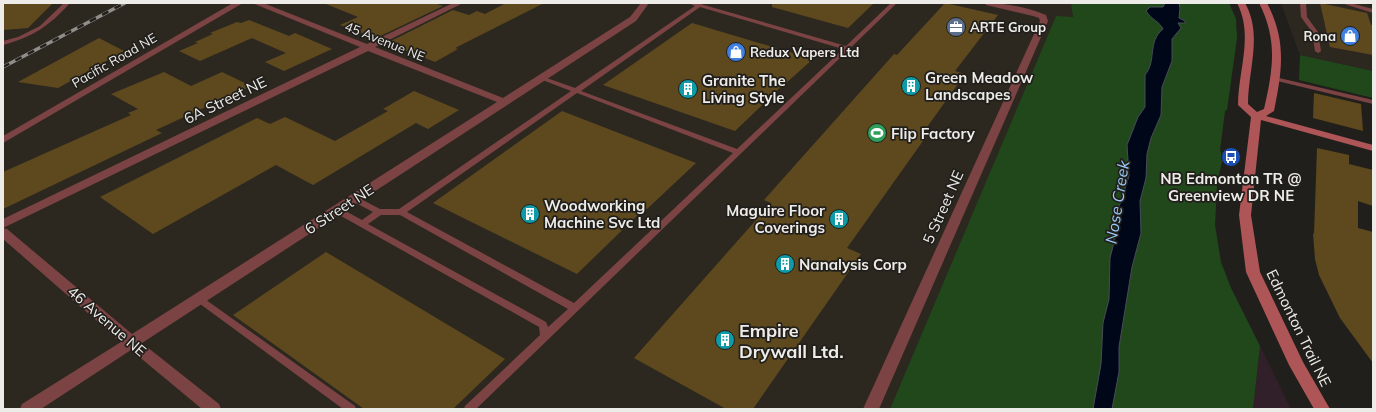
<svg xmlns="http://www.w3.org/2000/svg" width="1376" height="412" viewBox="0 0 1376 412" font-family="Mulish,sans-serif">
  <style>
    .commercial { fill: #312029 }
    .built { fill: #2d281f }
    .green { fill: #21481b }
    .water { fill: #000718; stroke: #474c57 }
    .building { fill: #5e491e }
    .lines { fill: none; stroke-linecap: round; stroke-linejoin: round }
    .lane { fill: #7b4343; fill-rule: evenodd }
    .street { fill: #7b4343; fill-rule: evenodd }
    .secondary { fill: #ae5557; fill-rule: evenodd }
    .rail-casing { stroke: #908e8a; stroke-width: 3.5 }
    .rail { stroke: #211f1b; stroke-width: 2.5; stroke-dasharray: 7; stroke-linecap: butt }
    .labels { text-anchor: middle; dominant-baseline: central; stroke-width: 3.5; stroke-linejoin: round; paint-order: stroke }
    .far-poi-label { font-size: 13px; font-weight: bold; fill: #eeece9; stroke: #211f1b; text-anchor: start }
    .far-street-label { font-size: 13px; fill: #eeece9; stroke: #211f1b }
    .poi-label { font-size: 15px; font-weight: bold; fill: #eeece9; stroke: #211f1b; text-anchor: start }
    .street-label { font-size: 15px; fill: #eeece9; stroke: #211f1b }
    .water-label { font-size: 16px; font-style: italic; fill: #9ac9f9; stroke: #211f1b }
    .near-poi-label { font-size: 18px; font-weight: bold; fill: #eeece9; stroke: #211f1b; text-anchor: start }
  </style>
  <rect width="100%" height="100%" fill="#211f1b"/>
  <path class="commercial" d="M1260,346L1291,409H1253Z"/>
  <g class="built">
    <path d="M3,3H1071L1073,18L1056,16L890,409H3Z"/>
    <path d="M1281,3H1361L1373,6V71L1300,55Z"/>
  </g>
  <g class="green">
    <path d="M1071,3H1229L1236,19L1237,38L1227,110L1225,111L1220,150L1223,156L1217,185L1215,225L1221,262L1231,288L1260,346L1253,409H890L1056,16L1073,17Z"/>
    <path d="M1300,55L1373,71V98L1299,80Z"/>
  </g>
  <path class="water" d="M1165,3H1179L1180,8L1179,18L1185,21V23H1178L1181,28L1172,39V61L1162,87L1161,115L1151,138L1147,154L1146,178L1140,201L1141,233L1132,267L1119,347V372L1112,409H1093L1101,364L1103,323L1109,299L1110,258L1120,219L1119,207L1129,176L1127,145L1138,117L1145,107V75C1157,61 1147,42 1163,29C1160,22 1152,20 1146,11L1150,7H1163Z"/>
  <g class="building">
    <path d="M3,3H53L28,28L3,30Z"/>
    <path d="M326,3H434L443,6L376,38L340,25L358,17L326,4Z"/>
    <path d="M506,3H544L455,48L458,49L435,62L387,43L453,10L469,15L477,11L485,14Z"/>
    <path d="M772,3H874L848,28L772,7Z"/>
    <path d="M945,3L998,15L955,71L965,74L925,130L930,131L847,248L861,254L753,409H726L634,358L771,203L764,200L894,54L897,55Z"/>
    <path d="M1320,3L1367,13L1371,25H1373V55L1330,47Z"/>
    <path d="M249,20L289,36L295,33L332,49L284,71L265,62L286,53L252,38L200,61L179,51L198,43L195,42L213,34L210,33L237,22L241,23Z"/>
    <path d="M692,23L813,59L785,84H784L735,131L603,85Z"/>
    <path d="M99,38L124,51L58,88L18,82Z"/>
    <path d="M164,72L191,86L222,72L251,86L156,130L162,133L3,209V172L131,115L128,113L138,109L111,94Z"/>
    <path d="M414,91L459,110L428,129L416,123L313,185L276,165L153,234L100,197L257,118L270,124L285,117L335,141L388,111L383,109Z"/>
    <path d="M1314,93L1361,104L1363,131L1313,118Z"/>
    <path d="M562,111L696,163L647,209L645,208L577,274L433,203Z"/>
    <path d="M1317,148L1349,155V164L1373,170V206L1358,201V228L1373,232V363L1340,318L1319,275L1315,259L1313,233L1314,234Z"/>
    <path d="M326,252L505,359L453,409H364L233,315Z"/>
  </g>
  <g class="lines">
    <g class="lane">
      <path d="M64,3H70C49,26 33,37 3,45V41L18,37L40,26Z"/>
      <path d="M688,3H697L846,46L891,3H897L476,409H464L465,406L540,335L539,327L334,212L333,210L334,208H340L362,220L373,212L352,201L351,199L355,196L380,209H399L571,91L540,79V77H544L575,88L695,6ZM700,7L843,49L737,149L581,91ZM577,93L733,153L574,303L407,212ZM381,215H400L568,309L548,327L546,322L368,224Z"/>
      <path d="M1300,3H1306L1307,17L1318,32L1321,51L1320,52L1318,53L1315,51L1312,32L1301,17Z"/>
      <path d="M1341,3H1350L1373,9V13Z"/>
      <path d="M1275,77L1373,100V104L1273,80L1272,79Z"/>
      <path d="M199,296L202,297L355,406L356,409H343L196,301L194,299L196,297Z"/>
    </g>
    <g class="street">
      <path d="M233,3H243L3,143V136Z"/>
      <path d="M252,3H263L367,44L453,3H463L375,47L503,98L630,17L641,3H649L636,21L142,343L219,404L221,409H202L131,350L41,409H20L22,404L121,342L3,239V219L360,47ZM368,51L497,102L132,334L7,229L3,228Z"/>
      <path d="M985,3C1005,3 1027,7 1046,15L1048,21L879,409H863L1040,21L1039,18L1033,16L986,5Z"/>
    </g>
    <path class="secondary" d="M1237,3H1245C1263,35 1248,70 1248,104L1257,112L1264,109C1273,70 1278,40 1259,3H1267C1287,41 1282,71 1274,111L1266,116L1373,145V151L1261,120L1251,215L1260,272L1303,362L1330,409H1314L1289,365L1246,272L1239,215L1251,117L1238,105C1238,71 1254,35 1237,3Z"/>
    <defs>
      <path id="rail" d="M3,67L125,3"/>
    </defs>
    <use href="#rail" class="rail-casing"/>
    <use href="#rail" class="rail"/>
  </g>
  <defs>
    <symbol id="office-disc" viewBox="-11 -11 22 22"><circle r="9.5" fill="#5c6f8a" stroke="#211f1b"/><path d="M-6-3h4V-5.5h4V-3h4V5H-6ZM-1-4.5V-3h2v-1.5ZM-6 0V1H6V0Z" fill="#fff"/></symbol>
    <symbol id="shop-disc" viewBox="-11 -11 22 22"><circle r="9.5" fill="#3f7fe0" stroke="#211f1b"/><path d="M-5-2.5h2.3a2.7 3.5 0 0 1 5.4 0H5L5.5 6h-11ZM-1.5-2.5h3a1.5 2.3 0 0 0-3 0Z" fill="#fff"/></symbol>
    <symbol id="building-disc" viewBox="-11 -11 22 22"><circle r="9.5" fill="#0f9aa8" stroke="#211f1b"/><path d="M-4-6H4V6H1V3H-1V6H-4ZM-2.5-4.3h1.7v1.8h-1.7ZM.8-4.3h1.7v1.8H.8ZM-2.5-1h1.7V.8h-1.7ZM.8-1h1.7V.8H.8Z" fill="#fff"/></symbol>
    <symbol id="stadium-disc" viewBox="-11 -11 22 22"><circle r="9.5" fill="#2e9e5b" stroke="#211f1b"/><path d="M0-5a6.5 5 0 1 0 0 10a6.5 5 0 1 0 0-10ZM-3.5-1.8h7v3.6h-7Z" fill="#fff"/></symbol>
    <symbol id="bus-disc" viewBox="-11 -11 22 22"><circle r="9.5" fill="#1a4fb4" stroke="#211f1b"/><path d="M-5-6H5V4H4V6H2V4H-2V6H-4V4H-5ZM-3.5-4V0h7V-4ZM-3.5 1.2v1.5H-2V1.2ZM2 1.2v1.5H3.5V1.2Z" fill="#fff"/></symbol>
  </defs>
  <g fill-rule="evenodd">
    <use href="#office-disc" x="945" y="16" width="22" height="22"/>
    <use href="#shop-disc" x="1339" y="25" width="22" height="22"/>
    <use href="#shop-disc" x="725" y="41" width="22" height="22"/>
    <use href="#building-disc" x="900" y="75" width="22" height="22"/>
    <use href="#building-disc" x="677" y="78" width="22" height="22"/>
    <use href="#stadium-disc" x="866" y="122" width="22" height="22"/>
    <use href="#bus-disc" x="1220" y="146" width="22" height="22"/>
    <use href="#building-disc" x="519" y="203" width="22" height="22"/>
    <use href="#building-disc" x="828" y="208" width="22" height="22"/>
    <use href="#building-disc" x="774" y="253" width="22" height="22"/>
    <use href="#building-disc" x="714" y="329" width="22" height="22"/>
  </g>
  <g class="labels">
    <g class="far-poi-label">
      <text x="970" y="27">ARTE Group</text>
      <text x="1336" y="36" text-anchor="end">Rona</text>
      <text x="750" y="52">Redux Vapers Ltd</text>
    </g>
    <g class="far-street-label">
      <text transform="translate(385 41) rotate(22)">45 Avenue NE</text>
      <text transform="translate(114 60) rotate(-30)">Pacific Road NE</text>
    </g>
    <g class="poi-label">
      <text x="925" y="77">Green Meadow<tspan x="925" dy="17">Landscapes</tspan></text>
      <text x="702" y="80">Granite The<tspan x="702" dy="17">Living Style</tspan></text>
      <text x="891" y="133">Flip Factory</text>
      <text x="1231" y="178" text-anchor="middle">NB Edmonton TR @<tspan x="1231" dy="17">Greenview DR NE</tspan></text>
      <text x="544" y="205">Woodworking<tspan x="544" dy="17">Machine Svc Ltd</tspan></text>
      <text x="825" y="210" text-anchor="end">Maguire Floor<tspan x="825" dy="17">Coverings</tspan></text>
      <text x="799" y="264">Nanalysis Corp</text>
    </g>
    <g class="street-label">
      <text transform="translate(225 100) rotate(-26)">6A Street NE</text>
      <text transform="translate(943 207) rotate(-66)">5 Street NE</text>
      <text transform="translate(339 209) rotate(-33)">6 Street NE</text>
      <text transform="translate(107 321) rotate(41)">46 Avenue NE</text>
      <text transform="translate(1299 328) rotate(64)">Edmonton Trail NE</text>
    </g>
    <g class="water-label">
      <text transform="translate(1117 202) rotate(-81)">Nose Creek</text>
    </g>
    <g class="near-poi-label">
      <text x="739" y="330">Empire<tspan x="739" dy="21">Drywall Ltd.</tspan></text>
    </g>
  </g>
  <rect width="1376" height="412" fill="none" stroke="#eeece9" stroke-width="8"/>
</svg>
